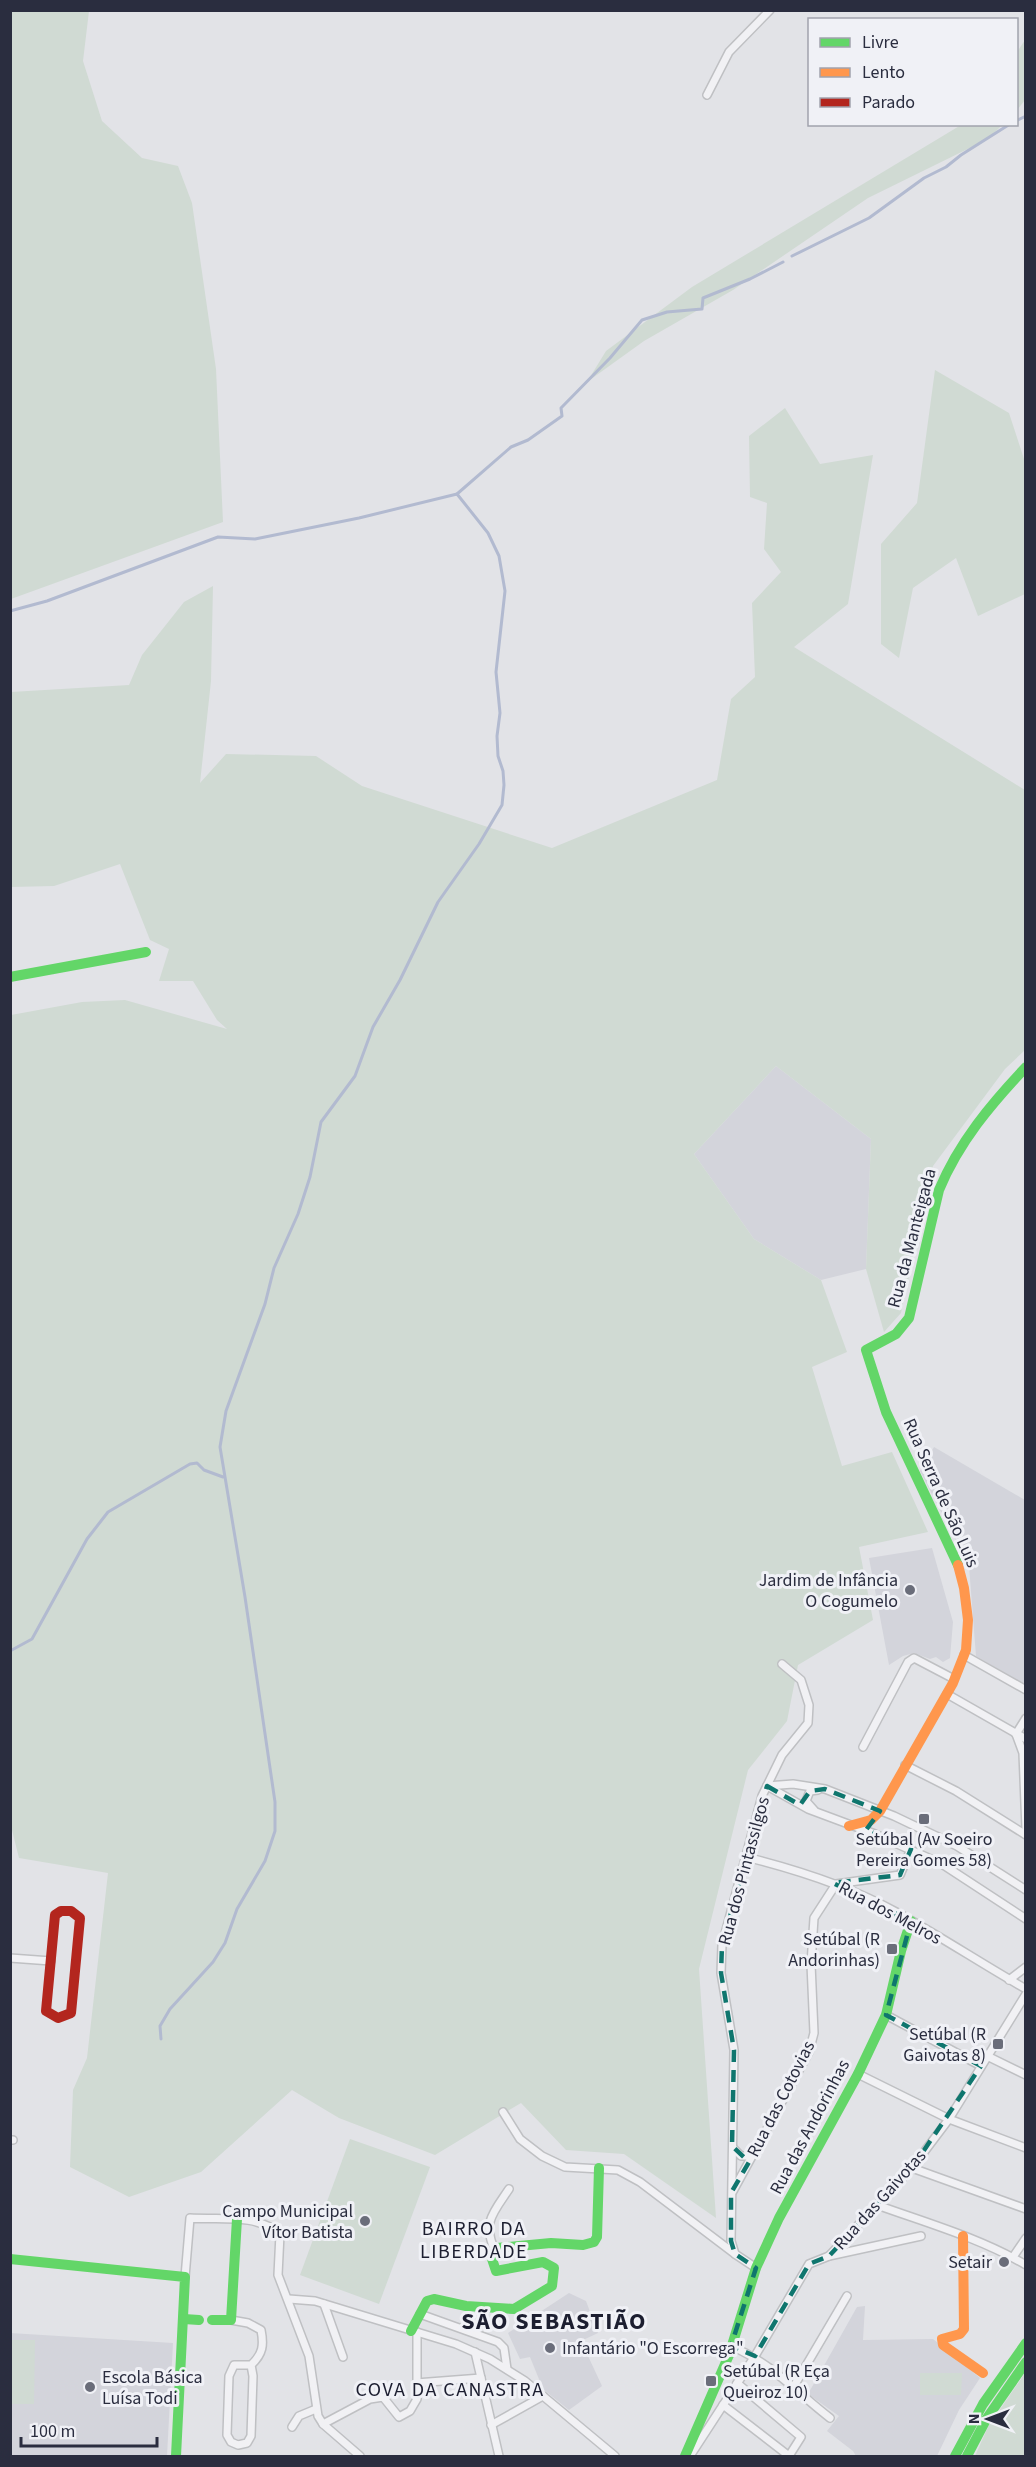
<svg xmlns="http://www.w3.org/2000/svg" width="1036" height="2467" viewBox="0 0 1036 2467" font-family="'Source Sans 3',sans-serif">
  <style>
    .built { fill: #d3d4db }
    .green { fill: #d0dad3 }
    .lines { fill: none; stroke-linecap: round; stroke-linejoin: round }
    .stream { stroke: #b2bad0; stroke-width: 3 }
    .street-casing { stroke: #bfc0c3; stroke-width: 10 }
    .street { stroke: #f1f1f4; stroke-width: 7 }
    .fast { stroke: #63d668; stroke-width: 10 }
    .slow { stroke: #ff974d; stroke-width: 10 }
    .jam { stroke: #b3261e; stroke-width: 10 }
    .marked { fill: none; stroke: #0f766e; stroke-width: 4.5; stroke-dasharray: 12 8; stroke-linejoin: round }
    .poi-dot { fill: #6a6d7a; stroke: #f0f1f6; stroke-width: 2 }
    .labels { text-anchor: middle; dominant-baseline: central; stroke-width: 6; stroke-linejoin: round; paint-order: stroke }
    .street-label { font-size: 18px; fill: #2a2d3f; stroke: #f0f1f6 }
    .poi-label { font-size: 18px; fill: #2a2d3f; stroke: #f0f1f6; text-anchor: end }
    .neighbourhood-label { font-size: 20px; letter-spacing: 1.5px; fill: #1c1e30; stroke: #f0f1f6 }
    .district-label { font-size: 24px; font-weight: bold; letter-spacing: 1.5px; fill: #1c1e30; stroke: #f0f1f6 }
  </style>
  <rect width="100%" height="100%" fill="#e2e3e7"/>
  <g class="built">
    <path d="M776,1066L871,1139L866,1269L821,1280L754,1239L694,1154Z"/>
    <path d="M934,1447L1025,1500V1685L976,1656L969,1566L920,1471Z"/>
    <path d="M932,1548L953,1622L950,1658L943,1662L936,1657L930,1659L914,1653L903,1656L889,1665L869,1558Z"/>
    <path d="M569,2293L586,2301L598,2333L581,2341L602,2386L569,2410L543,2389L530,2357L520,2359L508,2333Z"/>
    <path d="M865,2306L863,2340L933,2339L980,2378L959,2410L937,2456H856L853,2451L827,2431L839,2416L808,2394L857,2307Z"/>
    <path d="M10,2333L173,2343L167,2456H11Z"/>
  </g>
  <g class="green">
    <path d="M11,10L89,11L83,61L102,121L142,158L178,166L192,203L216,369L223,522L11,599Z"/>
    <path d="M1025,40V100L1017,110V52Z"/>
    <path d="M961,125H1002L988,139L868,198L733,290L644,341L587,382L606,351L692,287Z"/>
    <path d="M935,370L1009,413L1025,462V594L978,616L956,558L913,588L899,658L881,644V544L917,503Z"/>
    <path d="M785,408L820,464L873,455L848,604L794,647L1025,790V1050L1005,1069L933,1166L901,1313L884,1332L866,1269L871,1139L776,1066L694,1154L754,1239L821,1280L847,1352L812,1367L842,1466L892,1452L928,1532L859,1547L873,1620L798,1665L787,1721L748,1770L699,1969L716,2218L624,2154L566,2150L521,2103L435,2155L339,2118L292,2090L201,2172L129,2197L70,2167L73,2090L87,2058L108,1873L19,1858L11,1826V1015L82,1002L125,1000L227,1029L217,1020L193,981H159L169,949L150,940L120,864L54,886L11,887V692L129,685L142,655L184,602L213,586L211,681L200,783L226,754L316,756L362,786L552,848L717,780L731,699L755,677L752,603L781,572L764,549L767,503L750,497L749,436Z"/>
    <path d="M350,2139L430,2167L379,2304L300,2275Z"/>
    <path d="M11,2340H35L34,2404H11Z"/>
    <path d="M920,2373H962L961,2395H920Z"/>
    <path d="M1025,2373V2456H975L988,2427Z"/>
  </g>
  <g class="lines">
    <g class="stream">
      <path d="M1016,121L1026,116"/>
      <path d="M792,256L869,218L924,178L946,167L961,155L1010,124"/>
      <path d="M10,611L47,601L218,537L255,539L359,518L457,494L511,447L528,440L562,416L561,408L610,358L642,320L667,312L702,309L703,298L750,279L783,262"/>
      <path d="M10,1651L32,1639L87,1539L108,1512L190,1464L197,1463L204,1470L223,1477"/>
      <path d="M161,2039L160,2026L170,2009L213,1962L225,1943L237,1909L265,1861L275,1831V1802L245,1597L220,1447L226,1411L265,1304L274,1268L298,1214L310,1177L321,1122L355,1076L373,1027L400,980L438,902L479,844L502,805L504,785L503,771L498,756L497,736L500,713L496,672L505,591L499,556L488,533L457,494"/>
    </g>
    <defs>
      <g id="street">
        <path d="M707,95L729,52L770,10"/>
        <path d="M964,1655L1026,1690"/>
        <path d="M947,1694L1026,1739"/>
        <path d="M1016,1734L1023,1753L1026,1829"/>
        <path d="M1016,1734L1026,1718"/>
        <path d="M863,1747L908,1662L914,1658L954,1679"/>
        <path d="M905,1765L956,1791L1026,1835"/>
        <path d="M767,1786L808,1809L875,1834L942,1864L1026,1919"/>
        <path d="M767,1786L793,1784L825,1789L894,1816L957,1846L1026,1890"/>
        <path d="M814,1810L806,1801L810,1791L818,1790"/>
        <path d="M746,1857C798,1870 849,1886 896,1912C940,1936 982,1964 1026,1989"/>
        <path d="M10,1958L51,1961"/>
        <path d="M1009,1980L1026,1967"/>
        <path d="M886,2015L981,2066"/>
        <path d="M987,2056L1026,2075"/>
        <path d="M858,2074L949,2119L1026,2148"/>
        <path d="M503,2112L520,2139L542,2156L565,2167L618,2170L640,2182L735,2254"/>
        <path d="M10,2140H13"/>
        <path d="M733,2148L741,2156H747L753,2153"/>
        <path d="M912,2168L1026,2209"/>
        <path d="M733,2191L809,2052L814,2033L811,1964L814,1918L836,1884L900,1875L911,1849"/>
        <path d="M877,2205C927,2223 980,2238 1026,2265"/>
        <path d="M495,2251C482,2222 493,2213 509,2189"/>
        <path d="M829,2256L921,2236"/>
        <path d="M1013,2257L1026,2238"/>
        <path d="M756,2268L735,2254L731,2241L734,2050L721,1973L722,1945L762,1796L782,1755L808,1723L809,1705L801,1680L782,1664"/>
        <path d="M185,2277L190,2218C219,2220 256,2213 280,2234L278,2275L309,2356L318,2416L323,2424L360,2456"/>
        <path d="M289,2299L315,2301L456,2344L490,2359L525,2381L615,2456"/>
        <path d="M324,2304L343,2357"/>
        <path d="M420,2314L498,2342L504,2348L507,2369"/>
        <path d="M231,2320L248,2323L261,2330C264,2345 263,2354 251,2365H234L229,2376L227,2435L231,2442L238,2445L247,2443L251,2436L253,2376L251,2365"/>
        <path d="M731,2346C773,2364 795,2391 830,2418"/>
        <path d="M475,2352L499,2456"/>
        <path d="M416,2383L481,2378"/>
        <path d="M794,2386L847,2296"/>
        <path d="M723,2405L789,2456L801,2437L737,2383"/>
        <path d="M323,2424L370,2399L383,2397L399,2417L410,2411L417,2399V2332"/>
        <path d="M491,2425L543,2396"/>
        <path d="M292,2427L299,2416L316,2409"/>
        <path d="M690,2456L755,2356L809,2264L829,2256L912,2168L949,2119L1026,1994"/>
      </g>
    </defs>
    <use href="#street" class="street-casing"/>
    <use href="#street" class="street"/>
    <g class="fast">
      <path d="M10,977L146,952"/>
      <path d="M958,1565L886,1412L866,1350L896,1334L909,1318L939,1190C959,1142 991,1104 1026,1067"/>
      <path d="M10,2259L185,2277L176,2456"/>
      <path d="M184,2319L199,2320"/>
      <path d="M212,2320H231L237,2219"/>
      <path d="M411,2331L427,2301L434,2299L466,2306L514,2309L552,2286L554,2268L543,2262L496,2271L491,2256L497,2248L551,2243L583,2245L594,2242L597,2237L599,2168"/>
      <path d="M685,2456L729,2355L756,2268L779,2218L858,2074L886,2015L901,1951L911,1921"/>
      <path d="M955,2456L983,2404L1026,2343"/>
      <path d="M967,2456L987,2418L1026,2362"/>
    </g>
    <g class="slow">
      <path d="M849,1826L871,1820L880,1811L953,1683L966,1650L968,1620L964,1588L958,1565"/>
      <path d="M963,2236L964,2329L960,2334L942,2339L943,2345L983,2373"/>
    </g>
    <path class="jam" d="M61,1911H71L80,1918L71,2013L58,2018L46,2011L55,1915Z"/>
  </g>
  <path class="marked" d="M767,1786L800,1805L810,1791L825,1789L880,1811L866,1830L911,1849L900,1875L833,1883L911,1921L886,2015L981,2066L912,2168L829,2256L809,2264L755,2356L731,2346L756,2268L735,2254L731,2241V2193L749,2162L732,2146L734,2050L721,1973L722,1945Z"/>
  <g class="poi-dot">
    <circle cx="910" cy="1590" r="6"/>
    <rect x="918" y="1813" width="12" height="12" rx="3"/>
    <rect x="886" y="1943" width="12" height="12" rx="3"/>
    <rect x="992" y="2038" width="12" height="12" rx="3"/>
    <circle cx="365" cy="2221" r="6"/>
    <circle cx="1004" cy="2262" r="6"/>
    <circle cx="550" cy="2348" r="6"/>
    <rect x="705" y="2375" width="12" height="12" rx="3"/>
    <circle cx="90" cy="2387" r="6"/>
  </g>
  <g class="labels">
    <g class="street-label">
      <text transform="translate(912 1238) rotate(-75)">Rua da Manteigada</text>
      <text transform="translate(941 1493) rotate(66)">Rua Serra de São Luis</text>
      <text transform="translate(744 1871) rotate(-75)">Rua dos Pintassilgos</text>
      <text transform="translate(890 1913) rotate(28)">Rua dos Melros</text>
      <text transform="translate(781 2099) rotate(-63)">Rua das Cotovias</text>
      <text transform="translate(810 2127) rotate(-62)">Rua das Andorinhas</text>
      <text transform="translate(880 2200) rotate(-48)">Rua das Gaivotas</text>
    </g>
    <g class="poi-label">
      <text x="898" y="1580">Jardim de Infância<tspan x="898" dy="21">O Cogumelo</tspan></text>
      <text x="924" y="1839" text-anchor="middle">Setúbal (Av Soeiro<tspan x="924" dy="21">Pereira Gomes 58)</tspan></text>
      <text x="880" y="1939">Setúbal (R<tspan x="880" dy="21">Andorinhas)</tspan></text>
      <text x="986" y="2034">Setúbal (R<tspan x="986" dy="21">Gaivotas 8)</tspan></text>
      <text x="353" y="2211">Campo Municipal<tspan x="353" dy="21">Vítor Batista</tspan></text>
      <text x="992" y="2262">Setair</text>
      <text x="562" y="2348" text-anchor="start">Infantário "O Escorrega"</text>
      <text x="723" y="2371" text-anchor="start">Setúbal (R Eça<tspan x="723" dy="21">Queiroz 10)</tspan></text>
      <text x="102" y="2377" text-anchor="start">Escola Básica<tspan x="102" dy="21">Luísa Todi</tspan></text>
    </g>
    <g class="neighbourhood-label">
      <text x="474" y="2229">BAIRRO DA<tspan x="474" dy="23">LIBERDADE</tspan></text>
      <text x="450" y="2390">COVA DA CANASTRA</text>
    </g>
    <g class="district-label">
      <text x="554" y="2321">SÃO SEBASTIÃO</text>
    </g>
  </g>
  <rect width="1036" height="2467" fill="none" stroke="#2a2d3f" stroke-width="24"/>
  <rect x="808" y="18" width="210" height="108" fill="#f0f1f6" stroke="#a1a3ad" stroke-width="1.5"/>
  <rect x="820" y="38" width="30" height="9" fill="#63d668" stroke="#a1a3ad" stroke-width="1.5"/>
  <text x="862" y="48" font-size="18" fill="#2a2d3f">Livre</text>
  <rect x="820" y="68" width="30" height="9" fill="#ff974d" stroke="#a1a3ad" stroke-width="1.5"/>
  <text x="862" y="78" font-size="18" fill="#2a2d3f">Lento</text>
  <rect x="820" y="98" width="30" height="9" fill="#b3261e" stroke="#a1a3ad" stroke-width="1.5"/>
  <text x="862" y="108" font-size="18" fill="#2a2d3f">Parado</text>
  <g transform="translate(988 2419) rotate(270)" stroke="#f0f1f6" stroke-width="4.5" paint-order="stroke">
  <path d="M0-4.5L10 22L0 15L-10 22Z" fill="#2a2d3f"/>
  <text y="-9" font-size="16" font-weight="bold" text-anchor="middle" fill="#2a2d3f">N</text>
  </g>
  <path d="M21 2437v9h136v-9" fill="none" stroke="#2a2d3f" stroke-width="3"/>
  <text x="30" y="2437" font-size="18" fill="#2a2d3f" stroke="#f0f1f6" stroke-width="4.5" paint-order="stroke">100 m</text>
</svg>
